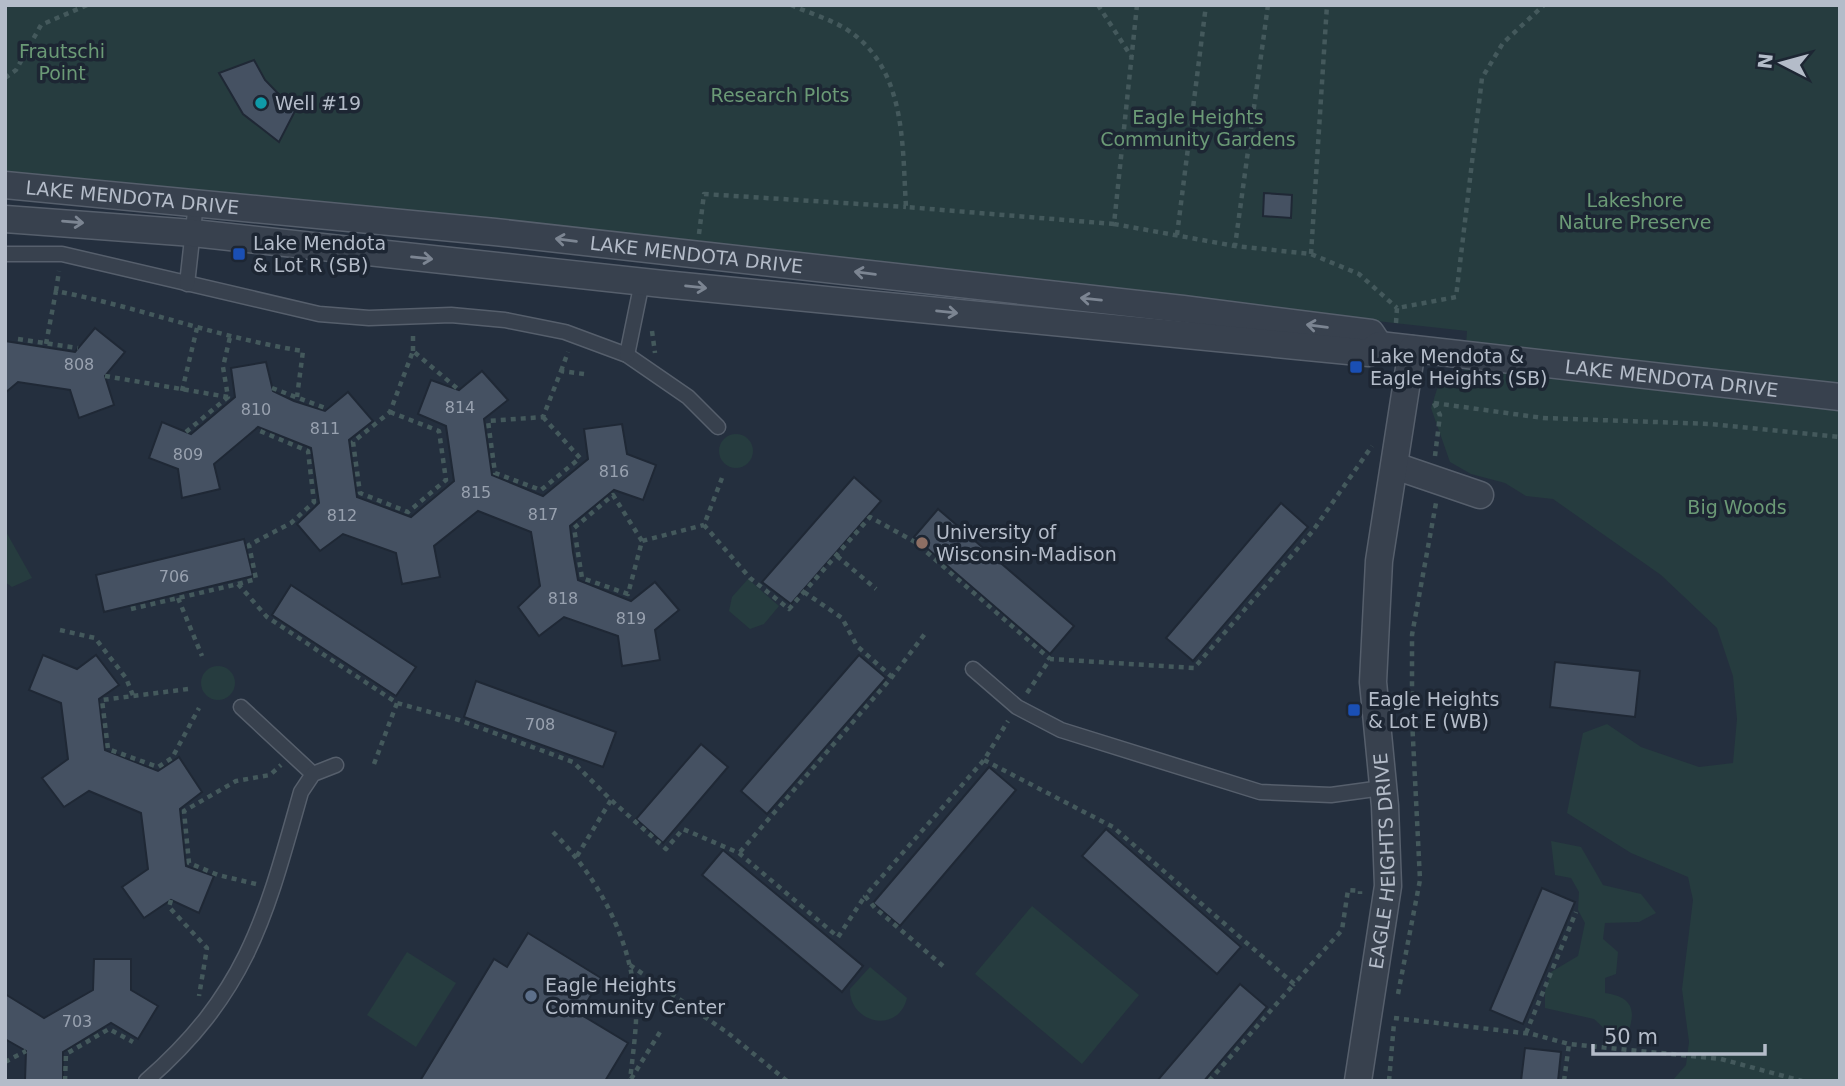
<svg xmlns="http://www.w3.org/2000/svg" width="1845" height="1086" viewBox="0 0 1845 1086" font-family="'DejaVu Sans',sans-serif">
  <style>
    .green { fill: #263c3f }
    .building { fill: #455162; stroke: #1f2835; stroke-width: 2 }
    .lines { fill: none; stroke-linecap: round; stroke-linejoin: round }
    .lane-casing { stroke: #565f6c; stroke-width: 17 }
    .street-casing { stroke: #565f6c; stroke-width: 29 }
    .path { stroke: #44595c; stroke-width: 4.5; stroke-dasharray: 5 5; stroke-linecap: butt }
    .lane { stroke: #38414e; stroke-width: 14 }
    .street { stroke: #38414e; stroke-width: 26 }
    .oneway { stroke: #7c8592 }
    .culture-dot { fill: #0f9aa8; stroke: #1d2633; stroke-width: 2.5 }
    .transit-dot { fill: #1a4fb4; stroke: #1d2633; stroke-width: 2.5 }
    .education-dot { fill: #8d6e63; stroke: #1d2633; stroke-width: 2.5 }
    .service-dot { fill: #5c6f8a; stroke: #1d2633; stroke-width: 2.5 }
    .labels { text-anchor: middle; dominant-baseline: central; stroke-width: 7; stroke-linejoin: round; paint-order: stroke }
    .number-label { font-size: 16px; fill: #98a1af }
    .park-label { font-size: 19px; fill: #6b9a76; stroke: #1d2633 }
    .poi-label { font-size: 19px; fill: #b4bcc9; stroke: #1d2633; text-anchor: start }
    .street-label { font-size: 19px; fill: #b4bcc9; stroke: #1d2633 }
  </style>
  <rect width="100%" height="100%" fill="#242f3e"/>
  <g class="green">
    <path d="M5,5H1840V1081H1672L1686,1065L1689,1042L1682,989L1693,900L1688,877L1631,853L1567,813L1583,733L1607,724L1641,747L1699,767L1733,763L1737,719L1733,676L1717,628L1661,575L1553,499L1526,496L1505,483L1471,474L1450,462L1431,408L1439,383L1464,373L1467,331L93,179L5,175Z"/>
    <circle cx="736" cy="451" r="17"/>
    <path d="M5,530L32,578L12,587L5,582Z"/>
    <path d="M748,579L779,606L764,624L750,629L729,611L732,597Z"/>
    <circle cx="218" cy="683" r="17"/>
    <path d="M1551,841L1581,847L1603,885L1641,894L1656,913L1639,922L1605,923L1603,939L1618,952L1616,974L1605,978V993C1631,997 1637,1008 1628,1033L1607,1031L1594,1019L1545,1008V991L1551,972L1578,956L1585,923L1578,910L1579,892L1571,878L1555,875Z"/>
    <path d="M1032,906L1139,995L1082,1064L975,974Z"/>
    <path d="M407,952L456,983L416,1047L367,1015Z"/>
    <path d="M870,967L907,998C898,1035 849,1023 850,989Z"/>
  </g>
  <g class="building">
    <path d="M254,60L265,80L295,111L279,142L243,114L219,73Z"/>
    <path d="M1264,193L1292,195L1291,218L1263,216Z"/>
    <path d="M95,328L125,352L105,376L114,405L79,418L70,390L18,382L5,393V341L75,352Z"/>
    <path d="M266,362L273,391L294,401L325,411L348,392L373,421L349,440L357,497L411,517L454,481L446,426L418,414L431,380L459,390L482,371L508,400L484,419L492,475L543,496L588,459L584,429L622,424L627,454L656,465L643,500L614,490L570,526L573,552L578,580L631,601L655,582L679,610L655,630L660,660L622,666L618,636L564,617L539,636L518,607L540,586L531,532L478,511L434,546L440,577L402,584L396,553L343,534L320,551L297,524L319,503L311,448L258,427L214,464L220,489L182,498L178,469L149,458L162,422L191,434L235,397L231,368Z"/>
    <path d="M854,477L881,501L791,604L762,582Z"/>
    <path d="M1281,503L1308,527L1193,661L1166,638Z"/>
    <path d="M938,509L1074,626L1050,654L914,537Z"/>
    <path d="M244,539L253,576L104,612L96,575Z"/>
    <path d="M291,585L416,667L396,696L272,615Z"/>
    <path d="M43,655L77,669L96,655L119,685L99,699L105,750L158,771L179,757L202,792L180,809L186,866L214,876L199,913L171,900L144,918L122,887L148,869L141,813L89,791L64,807L42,778L68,759L61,703L29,690Z"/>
    <path d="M859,655L886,678L767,814L741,791Z"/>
    <path d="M1555,662L1640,671L1635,717L1550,707Z"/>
    <path d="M476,681L616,732L603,767L464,717Z"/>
    <path d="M701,744L728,767L663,843L636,819Z"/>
    <path d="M989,767L1016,790L900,926L873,903Z"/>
    <path d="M1106,829L1241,947L1217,974L1082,856Z"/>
    <path d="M723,850L863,966L842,992L702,875Z"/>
    <path d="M1542,888L1575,902L1523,1024L1490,1010Z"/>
    <path d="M528,933L601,978L580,1014L628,1043L605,1081H420L494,959L507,967Z"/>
    <path d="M94,959H131V990L158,1006L138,1039L111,1023L63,1052V1081H25L26,1051L5,1039V994L44,1018L93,990Z"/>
    <path d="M1240,984L1267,1007L1204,1081H1157Z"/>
    <path d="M1525,1048L1561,1052L1558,1081H1521Z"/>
  </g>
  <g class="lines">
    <defs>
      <g id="lane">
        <path d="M5,254H62L319,314L369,318L451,315L505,320L565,332L627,355L688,397L718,427"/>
        <path d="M187,284L196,203"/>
        <path d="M627,355L642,282"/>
        <path d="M973,669L1017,707L1061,730L1260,792L1331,795L1382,788"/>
        <path d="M241,707L313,774"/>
        <path d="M146,1081C248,992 266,916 301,792L313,774L336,765"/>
      </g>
      <g id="street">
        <path id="s1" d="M5,185L495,232L1183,309L1371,333L1379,345"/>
        <path id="s2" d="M5,219L193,233L663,284L1369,353L1379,345L1840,397"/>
        <path d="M1395,466L1480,495"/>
        <path id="s3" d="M1358,1081L1388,886L1385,806L1373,682L1379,561L1412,349"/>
      </g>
    </defs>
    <use href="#lane" class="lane-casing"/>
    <use href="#street" class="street-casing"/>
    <g class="path">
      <path d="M791,5C809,13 830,19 846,29C907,68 902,145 906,207L1114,224"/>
      <path d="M1098,5L1131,56"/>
      <path d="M1137,5L1114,224L1235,246"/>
      <path d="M1268,5L1235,246L1311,254L1359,274L1397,308"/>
      <path d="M5,78L16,70L41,25L87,5"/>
      <path d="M699,234L704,194L906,207"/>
      <path d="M1177,235L1206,5"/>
      <path d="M1311,254L1327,5"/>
      <path d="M56,291L59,271"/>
      <path d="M1396,323L1397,308L1456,297L1482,78L1503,43L1544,5"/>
      <path d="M652,331L655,353"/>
      <path d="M18,339L78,348"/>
      <path d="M46,344L56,291C139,307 219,338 303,351L297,397"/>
      <path d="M413,351V331"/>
      <path d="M561,371L568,352"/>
      <path d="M105,376L228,397"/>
      <path d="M272,388L328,409"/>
      <path d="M182,391L197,328"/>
      <path d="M1434,403L1440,415L1435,456"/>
      <path d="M1434,403L1543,418L1711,424L1840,437"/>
      <path d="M390,412L439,431L446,480L408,512L360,493L353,442L390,412L413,351L459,390"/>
      <path d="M543,417L580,458L541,490L495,473L488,421L543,417L561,371L584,374"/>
      <path d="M186,432L228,397L223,367L230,337"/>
      <path d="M722,478L704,525L750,578L789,609L870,517L915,542L1050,659"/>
      <path d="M642,541L613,495L574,528L582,578L628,594L642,541L704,525"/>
      <path d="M837,556L876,589"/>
      <path d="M238,584L256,579L249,545L291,523L314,502L308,451L260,431"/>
      <path d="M804,592L842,618L857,646L892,677"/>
      <path d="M178,598L202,656"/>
      <path d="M131,609L238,584L267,617L397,703L459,720L573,762L611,800L666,849L683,829L739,853L838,937L865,896"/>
      <path d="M60,630L95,638L126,678L134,698"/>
      <path d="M188,689L102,700L108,749L158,767L172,758L199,708"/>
      <path d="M1027,693L1050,659L1194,668L1312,532L1372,446"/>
      <path d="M984,760L1113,827L1294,984L1342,930L1348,890L1360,891V894"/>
      <path d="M374,764L397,703"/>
      <path d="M553,832C602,881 637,950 636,1021C635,1041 632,1061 630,1081"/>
      <path d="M740,852L892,677L927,631"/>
      <path d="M577,856L611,800"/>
      <path d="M256,884L218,875L189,863L184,811L236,781L270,775L281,765"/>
      <path d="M171,900L169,907L207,948L199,996"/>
      <path d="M630,965L728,1033L787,1081"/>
      <path d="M943,966L875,908L865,896L984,760L1008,721"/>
      <path d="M1398,994L1420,880L1412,719V635L1436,503"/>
      <path d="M1394,1018L1532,1034L1569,1044L1721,1059L1802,1081"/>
      <path d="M1526,1033L1576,912"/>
      <path d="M5,1062L26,1051"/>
      <path d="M631,1079L660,1032"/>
      <path d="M65,1081L66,1054L109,1029L133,1042"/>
      <path d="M1209,1081L1294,984"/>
      <path d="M1389,1081L1394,1023"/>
      <path d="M1564,1081L1569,1044"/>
    </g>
    <use href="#lane" class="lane"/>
    <use href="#street" class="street"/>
  </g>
  <defs><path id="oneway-shaft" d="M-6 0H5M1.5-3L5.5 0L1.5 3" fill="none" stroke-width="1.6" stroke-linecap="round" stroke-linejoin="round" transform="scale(1.75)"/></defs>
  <g class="oneway">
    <use href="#oneway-shaft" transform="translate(73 222) rotate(5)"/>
    <use href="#oneway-shaft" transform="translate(566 240) rotate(-173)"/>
    <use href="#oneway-shaft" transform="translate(422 258) rotate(6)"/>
    <use href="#oneway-shaft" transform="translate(865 273) rotate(-173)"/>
    <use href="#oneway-shaft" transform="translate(696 287) rotate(6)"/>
    <use href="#oneway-shaft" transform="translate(1091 299) rotate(-174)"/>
    <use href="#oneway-shaft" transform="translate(947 312) rotate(6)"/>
    <use href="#oneway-shaft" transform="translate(1317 326) rotate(-173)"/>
  </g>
  <circle class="culture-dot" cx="261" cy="103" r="7"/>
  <g class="transit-dot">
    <rect x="232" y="247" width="14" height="14" rx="3.5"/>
    <rect x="1349" y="360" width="14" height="14" rx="3.5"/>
    <rect x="1347" y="703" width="14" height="14" rx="3.5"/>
  </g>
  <circle class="education-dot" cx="922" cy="543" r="7"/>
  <circle class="service-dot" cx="531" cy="996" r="7"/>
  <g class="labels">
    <g class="number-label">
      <text x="79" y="364">808</text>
      <text x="460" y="407">814</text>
      <text x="256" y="409">810</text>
      <text x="325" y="428">811</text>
      <text x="188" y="454">809</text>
      <text x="614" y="471">816</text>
      <text x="476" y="492">815</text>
      <text x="543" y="514">817</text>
      <text x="342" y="515">812</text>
      <text x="174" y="576">706</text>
      <text x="563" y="598">818</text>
      <text x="631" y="618">819</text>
      <text x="540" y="724">708</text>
      <text x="77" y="1021">703</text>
    </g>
    <g class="park-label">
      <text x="62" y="51">Frautschi<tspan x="62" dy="22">Point</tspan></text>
      <text x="780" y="95">Research Plots</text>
      <text x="1198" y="117">Eagle Heights<tspan x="1198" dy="22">Community Gardens</tspan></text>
      <text x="1635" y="200">Lakeshore<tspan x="1635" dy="22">Nature Preserve</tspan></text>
      <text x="1737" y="507">Big Woods</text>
    </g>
    <g class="poi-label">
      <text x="275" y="103">Well #19</text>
      <text x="253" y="243">Lake Mendota<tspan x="253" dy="22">&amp; Lot R (SB)</tspan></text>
      <text x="1370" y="356">Lake Mendota &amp;<tspan x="1370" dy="22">Eagle Heights (SB)</tspan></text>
      <text x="936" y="532">University of<tspan x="936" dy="22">Wisconsin-Madison</tspan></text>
      <text x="1368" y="699">Eagle Heights<tspan x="1368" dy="22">&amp; Lot E (WB)</tspan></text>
      <text x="545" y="985">Eagle Heights<tspan x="545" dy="22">Community Center</tspan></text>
    </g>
    <g class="street-label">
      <text stroke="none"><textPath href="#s1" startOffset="128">LAKE MENDOTA DRIVE</textPath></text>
      <text stroke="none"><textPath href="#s1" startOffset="695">LAKE MENDOTA DRIVE</textPath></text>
      <text stroke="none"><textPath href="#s2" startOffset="1678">LAKE MENDOTA DRIVE</textPath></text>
      <text stroke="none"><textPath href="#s3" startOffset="222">EAGLE HEIGHTS DRIVE</textPath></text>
    </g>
  </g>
  <rect width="1845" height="1086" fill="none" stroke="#b4bcc9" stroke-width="14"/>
  <g transform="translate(1782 63) rotate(276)" stroke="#1d2633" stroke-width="5" paint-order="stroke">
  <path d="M0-5L12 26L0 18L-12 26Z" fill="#b4bcc9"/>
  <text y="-10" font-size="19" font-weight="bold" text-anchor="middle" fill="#b4bcc9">N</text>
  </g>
  <path d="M1593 1044v10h172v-10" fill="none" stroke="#b4bcc9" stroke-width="3.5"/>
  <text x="1604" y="1044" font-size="21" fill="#b4bcc9" stroke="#1d2633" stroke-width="5" paint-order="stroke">50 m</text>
</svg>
